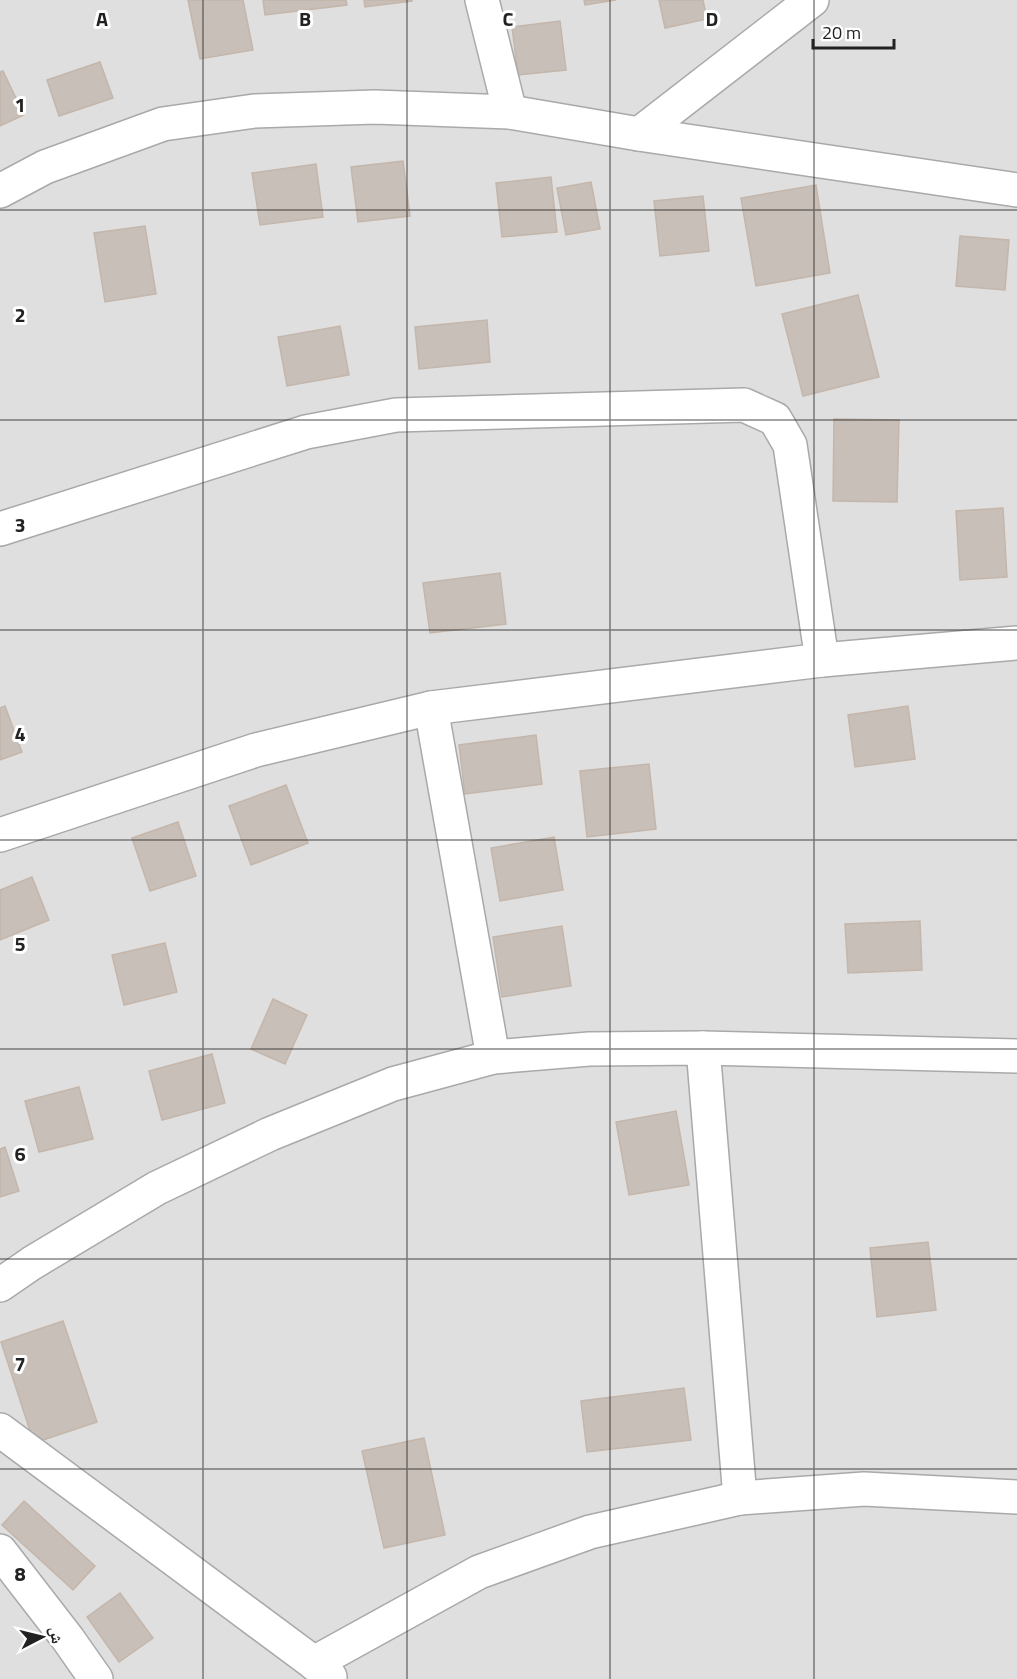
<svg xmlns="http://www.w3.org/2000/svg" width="1017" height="1679" viewBox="0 0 1017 1679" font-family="'Titillium Web','Noto Naskh Arabic',sans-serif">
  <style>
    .residential { fill: #e0dfdf }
    .building { fill: #c7bfb8; stroke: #c4b6ab; stroke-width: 1.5 }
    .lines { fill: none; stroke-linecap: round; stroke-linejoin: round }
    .minor-casing { stroke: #a9a9a9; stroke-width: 36 }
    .minor { stroke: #fff; stroke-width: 33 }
    .grid { fill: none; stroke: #222; stroke-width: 1.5; stroke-opacity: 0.55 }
    .grid-label { font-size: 20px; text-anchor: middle; font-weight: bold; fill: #222; stroke: #fff; stroke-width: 6; stroke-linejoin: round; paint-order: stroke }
  </style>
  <rect width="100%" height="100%" fill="#f2efe9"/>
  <rect class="residential" x="0" y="0" width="1017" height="1679"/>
  <g class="building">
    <path d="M188,0H243L253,50L200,59Z"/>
    <path d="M263,0H346L347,5L265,15Z"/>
    <path d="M364,0H412V1L365,7Z"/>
    <path d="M584,0H616L585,5Z"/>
    <path d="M659,0H703L707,19L665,28Z"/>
    <path d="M560,21L566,70L518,75L512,27Z"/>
    <path d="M100,62L113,98L59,116L47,80Z"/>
    <path d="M3,71L24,115L0,126V72Z"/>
    <path d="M403,161L410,216L358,222L351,167Z"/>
    <path d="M316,164L323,217L260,225L252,173Z"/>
    <path d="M551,177L557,232L502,237L496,183Z"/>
    <path d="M591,182L600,229L566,235L557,188Z"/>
    <path d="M816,185L830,273L756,286L741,198Z"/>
    <path d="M703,196L709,251L660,256L654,201Z"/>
    <path d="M145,226L156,294L105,302L94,233Z"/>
    <path d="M960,236L1009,240L1005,290L956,286Z"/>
    <path d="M858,295L879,377L803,396L782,314Z"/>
    <path d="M487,320L490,362L419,369L415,327Z"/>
    <path d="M340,326L349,375L287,386L278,337Z"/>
    <path d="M834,419L899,420L897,502L833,501Z"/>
    <path d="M1003,508L1007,577L960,580L956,511Z"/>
    <path d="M500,573L506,624L430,633L423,583Z"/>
    <path d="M5,706L22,752L0,760V708Z"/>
    <path d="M908,706L915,759L855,767L848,715Z"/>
    <path d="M536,735L542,784L465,794L459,745Z"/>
    <path d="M649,764L656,829L587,837L580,771Z"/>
    <path d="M286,785L308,843L251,865L229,806Z"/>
    <path d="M178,822L196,876L150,891L132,838Z"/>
    <path d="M554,837L563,890L500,901L491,848Z"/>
    <path d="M32,877L49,920L0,940V890Z"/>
    <path d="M920,921L922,970L848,973L845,924Z"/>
    <path d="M562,926L571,986L502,997L493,937Z"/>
    <path d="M165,943L177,992L124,1005L112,955Z"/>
    <path d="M273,999L307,1015L285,1064L251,1049Z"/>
    <path d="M212,1054L225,1103L162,1120L149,1071Z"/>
    <path d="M79,1087L93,1139L39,1152L25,1101Z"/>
    <path d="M676,1111L689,1185L629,1195L616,1122Z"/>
    <path d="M5,1147L19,1191L0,1197V1149Z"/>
    <path d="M928,1242L936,1310L877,1317L870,1248Z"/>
    <path d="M63,1321L97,1422L34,1443L1,1342Z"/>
    <path d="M684,1388L691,1440L587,1452L581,1401Z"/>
    <path d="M424,1438L445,1535L384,1548L362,1451Z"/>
    <path d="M24,1501L95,1566L73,1590L2,1525Z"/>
    <path d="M120,1593L153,1638L119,1662L87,1617Z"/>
  </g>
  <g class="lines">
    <defs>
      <g id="minor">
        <path d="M482,0L510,112"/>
        <path d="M639,134L812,0"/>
        <path d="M0,191L45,167L163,124L254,111L375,107L510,112L639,134L1017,190"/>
        <path d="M0,529L306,432L396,415L744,405L775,419L790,445L822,660"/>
        <path d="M431,708L493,1057"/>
        <path d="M0,835L256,750L431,708L822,660L1017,643"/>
        <path d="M703,1048L740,1498"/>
        <path d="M0,1285L32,1263L157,1188L270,1134L393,1084L493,1057L589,1049L703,1048L1017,1056"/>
        <path d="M0,1430L314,1663L330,1677"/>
        <path d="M0,1551L68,1639L96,1679"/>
        <path d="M314,1663L479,1572L590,1532L740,1498L864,1489L1017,1497"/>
      </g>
    </defs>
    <use href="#minor" class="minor-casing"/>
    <use href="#minor" class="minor"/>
  </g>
  <path class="grid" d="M203,0V1679M407,0V1679M610,0V1679M814,0V1679M0,210H1017M0,420H1017M0,630H1017M0,840H1017M0,1049H1017M0,1259H1017M0,1469H1017"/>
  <g class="grid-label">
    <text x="102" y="26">A</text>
    <text x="305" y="26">B</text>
    <text x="508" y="26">C</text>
    <text x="712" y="26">D</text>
    <text x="20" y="112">1</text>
    <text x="20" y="322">2</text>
    <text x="20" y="532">3</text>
    <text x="20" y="741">4</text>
    <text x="20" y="951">5</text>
    <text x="20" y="1161">6</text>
    <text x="20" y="1371">7</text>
    <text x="20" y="1581">8</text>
  </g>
  <g transform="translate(42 1637) rotate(83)" stroke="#ffffff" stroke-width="4.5" paint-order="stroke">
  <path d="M0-4.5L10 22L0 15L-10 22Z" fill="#222222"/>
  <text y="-9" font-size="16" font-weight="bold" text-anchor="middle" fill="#222222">ش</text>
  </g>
  <path d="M813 39v9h81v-9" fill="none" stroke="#222222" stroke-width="3"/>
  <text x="822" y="39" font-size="18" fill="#222222" stroke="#ffffff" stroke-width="4.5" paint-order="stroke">20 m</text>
</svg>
